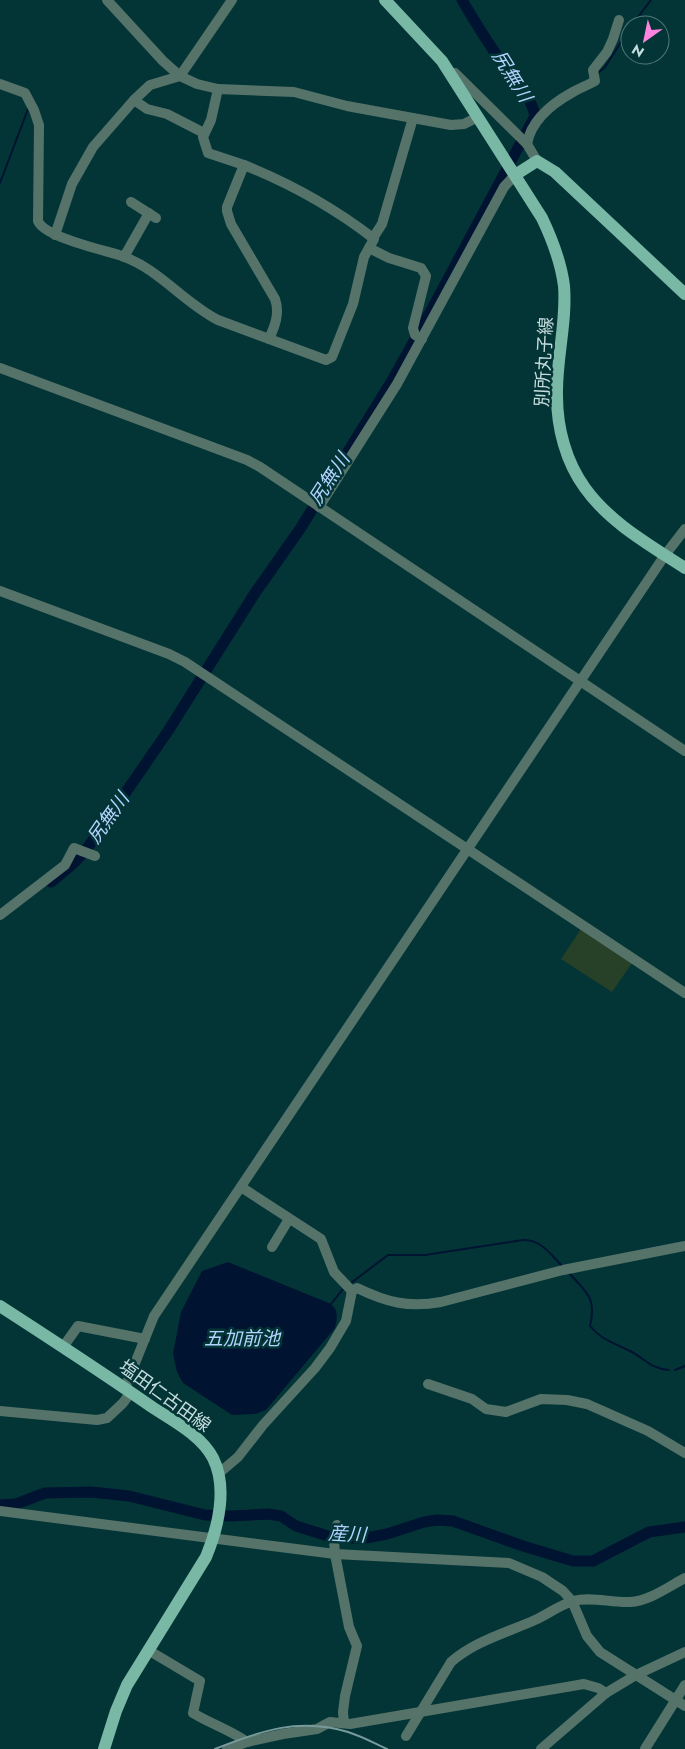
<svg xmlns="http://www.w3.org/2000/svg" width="685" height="1749" viewBox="0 0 685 1749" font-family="Jost,'Noto Sans JP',sans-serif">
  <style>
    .green { fill: #274028 }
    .water { fill: #001331 }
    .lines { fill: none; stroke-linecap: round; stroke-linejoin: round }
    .stream { stroke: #001331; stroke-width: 2 }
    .river { stroke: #001331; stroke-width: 11 }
    .minor { stroke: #557369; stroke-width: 10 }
    .major { stroke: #78b8a4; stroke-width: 12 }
    .rail { stroke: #789a9b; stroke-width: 2 }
    .labels { text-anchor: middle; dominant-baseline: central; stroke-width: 5; stroke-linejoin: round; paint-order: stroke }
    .street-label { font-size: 18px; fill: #c5dcdd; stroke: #033537 }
    .water-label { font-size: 19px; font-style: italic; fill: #b3d3fe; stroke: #033537 }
  </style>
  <rect width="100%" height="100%" fill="#033537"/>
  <path class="green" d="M581,929L632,963L612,992L561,959Z"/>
  <path class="water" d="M228,1262L331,1304C339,1311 337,1319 335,1328L266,1410L255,1414L232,1415L183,1383L177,1372L173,1354L181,1312L202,1271Z"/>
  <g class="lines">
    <g class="stream">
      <path d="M632,25L651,0"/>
      <path d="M597,74L605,67L630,28"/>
      <path d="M0,183L28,109"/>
      <path d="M568,1272C586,1292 597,1297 590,1326C601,1340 615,1343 630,1351C646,1359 649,1368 669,1370"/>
      <path d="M351,1283L388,1255H425L523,1240C541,1239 552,1256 563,1267"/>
      <path d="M331,1304L343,1289"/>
      <path d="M675,1370L685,1366"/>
    </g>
    <g class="river">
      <path d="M51,882C67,869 79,860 91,843L168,731L255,593L300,529L393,379L433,307L535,116C531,95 514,80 502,63C488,43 475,22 462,0"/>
      <path d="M0,1505L16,1504L45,1493L91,1492L129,1496L205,1515L231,1516L268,1514L281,1516L296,1526L328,1536L345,1538H366L387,1534L424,1522L437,1520L453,1521L523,1546L573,1561H593L649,1532L685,1527"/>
    </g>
    <g class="minor">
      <path d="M107,0L163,61L180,76L197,84L218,89L294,92L347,106L451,125L464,124L478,117"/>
      <path d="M455,73L527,144L537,161"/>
      <path d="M0,84L25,93L34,110L39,125L38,221C44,237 104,250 122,256C159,269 183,302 218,320L326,360L332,357L353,304L364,257L374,239L373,238L382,224L413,118"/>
      <path d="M218,89L211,120L203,137L208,153L244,165L227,207V211L231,224L275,299C280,313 275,326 269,339"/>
      <path d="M134,100L147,109L167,114L204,133"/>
      <path d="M527,144C531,120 553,103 573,92C580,88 588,85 595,81L593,70L607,52L613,39L619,20"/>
      <path d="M244,165C289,183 334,208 373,238"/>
      <path d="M131,202L156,218"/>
      <path d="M55,235L72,184L93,147L134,100L150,85L180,76L232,0"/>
      <path d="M369,248L389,258L421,268L426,276L413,328L415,335L422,339"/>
      <path d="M124,257L149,213"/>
      <path d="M0,368L247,460L260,467L685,751"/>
      <path d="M319,507L397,384L504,187L515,175"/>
      <path d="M0,591L169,654L185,662L685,993"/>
      <path d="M0,915L65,865L74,848L95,856"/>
      <path d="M272,1247L289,1219"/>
      <path d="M352,1291L357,1288C386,1302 408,1308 441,1302L563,1270L685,1246"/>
      <path d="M63,1347L78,1326L145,1339"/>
      <path d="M428,1384L472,1399L486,1409L506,1412L541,1399L567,1400L587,1404L648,1431L685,1453"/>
      <path d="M125,1388L154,1316L665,555L685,529"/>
      <path d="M0,1411L97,1420L107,1418L123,1403L131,1392"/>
      <path d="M218,1474L238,1457L263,1425L315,1368L330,1348L346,1321L352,1291L334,1272L321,1239L241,1187"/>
      <path d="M0,1511L335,1554L509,1563L542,1577L563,1591L572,1601L587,1636L600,1652L685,1706"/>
      <path d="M337,1525L334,1541L335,1554L349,1627L357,1646L345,1696L343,1712L344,1723"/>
      <path d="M148,1650L200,1681L193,1713C211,1724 230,1730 247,1742"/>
      <path d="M406,1736L451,1662C475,1641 506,1633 535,1620C548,1614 560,1605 573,1601C591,1596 611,1603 630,1602C649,1601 668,1587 685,1578"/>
      <path d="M227,1749L247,1742L283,1734L317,1729L330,1722L350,1724L584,1684L598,1688L606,1693"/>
      <path d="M541,1749L606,1693L636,1675L685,1652"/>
      <path d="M645,1749L685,1685"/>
    </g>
    <g class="major">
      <path d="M385,0L442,61L542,218C552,239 561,262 564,286C567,323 556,359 557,396C557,428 566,462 585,488C610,523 650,545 685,568"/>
      <path d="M515,175L537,161L555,172L685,294"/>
      <path d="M0,1306C51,1339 102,1372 152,1407C173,1421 201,1435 213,1458C228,1488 218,1528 206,1557L127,1685L116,1711L104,1749"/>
    </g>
    <path class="rail" d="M215,1749C260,1731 299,1717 348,1732C361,1736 374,1743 387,1749"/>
  </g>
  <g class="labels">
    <g class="street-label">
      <text transform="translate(544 362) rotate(-87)">別所丸子線</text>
      <text transform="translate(165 1396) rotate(36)">塩田仁古田線</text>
    </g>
    <g class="water-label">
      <text transform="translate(512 76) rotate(58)">尻無川</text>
      <text transform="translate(329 479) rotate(-57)">尻無川</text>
      <text transform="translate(108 818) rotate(-55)">尻無川</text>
      <text x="242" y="1338">五加前池</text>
      <text transform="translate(347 1534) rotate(3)">産川</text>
    </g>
  </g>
  <g transform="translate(645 40) rotate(213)"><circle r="24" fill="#033537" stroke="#517879"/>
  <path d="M0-4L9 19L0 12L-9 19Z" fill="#fe85df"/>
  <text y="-8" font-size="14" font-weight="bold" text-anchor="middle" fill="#c5dcdd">N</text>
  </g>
</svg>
